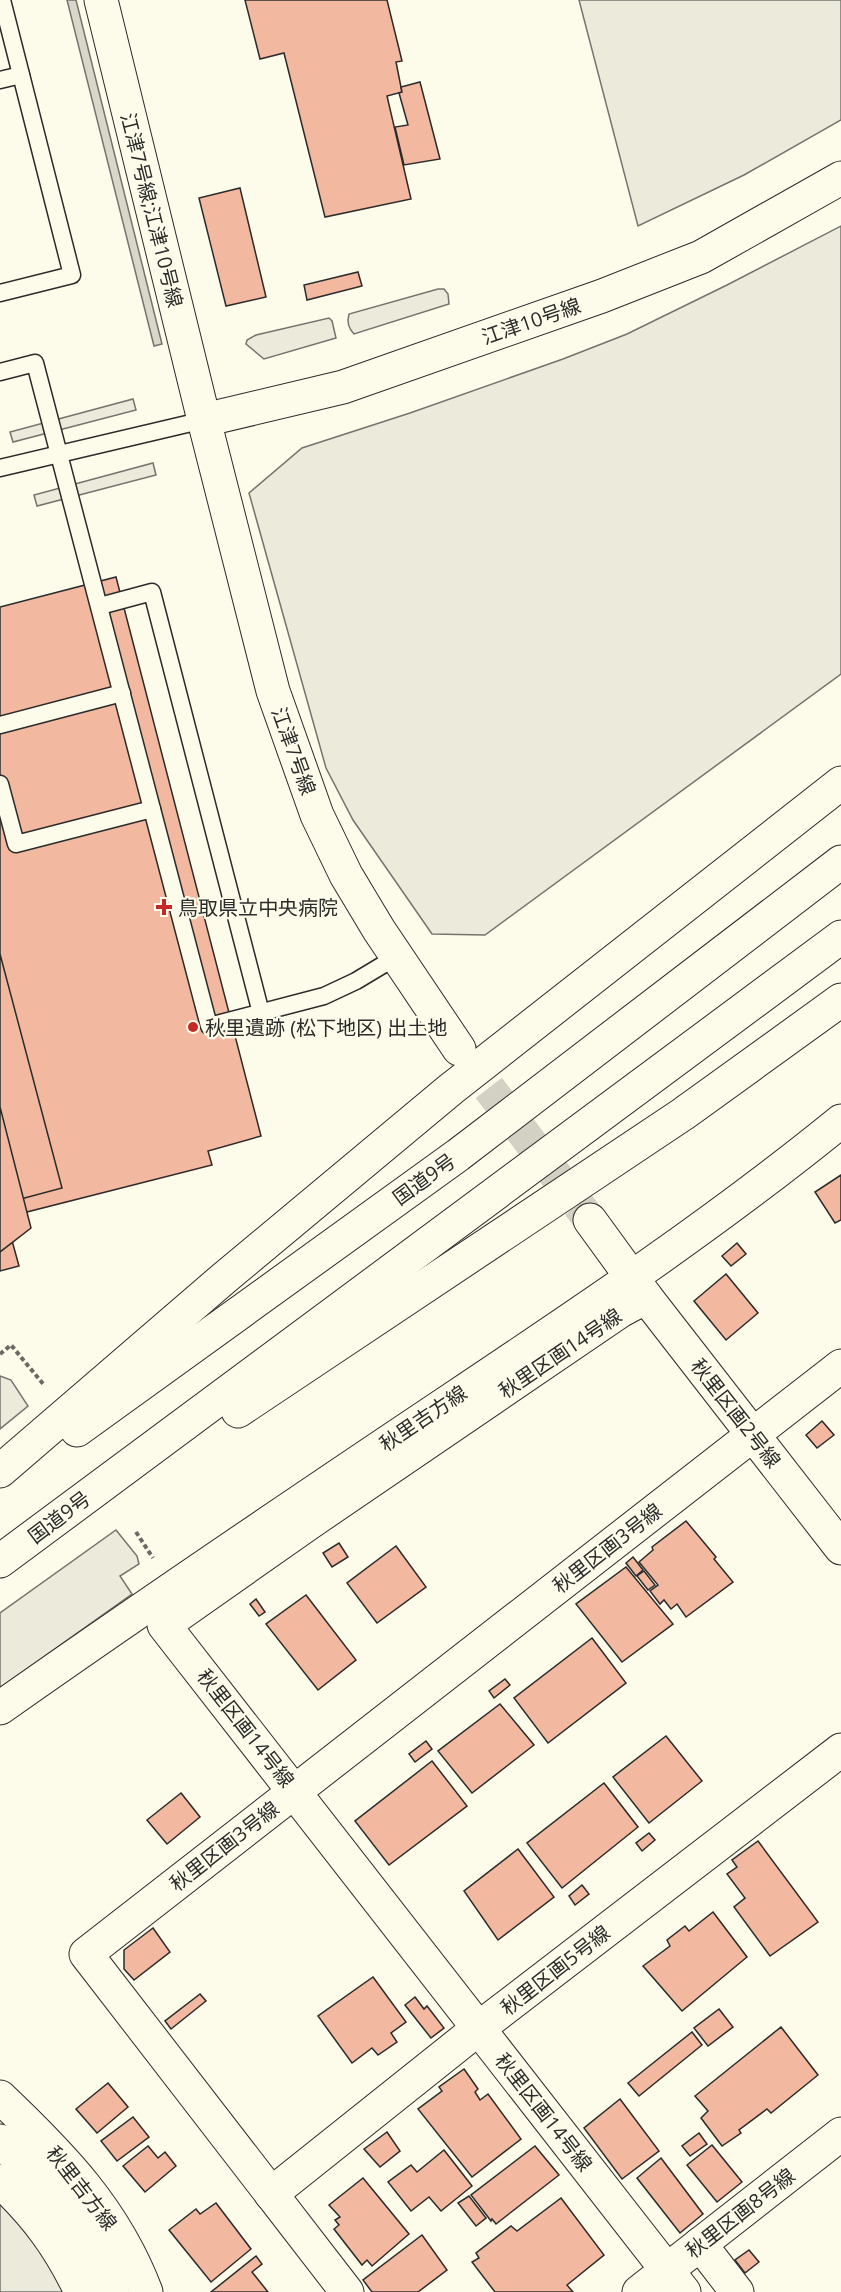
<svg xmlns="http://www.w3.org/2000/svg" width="841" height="2292" viewBox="0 0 841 2292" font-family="'Open Sans','Noto Sans JP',sans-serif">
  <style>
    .green { fill: #ecebdb; stroke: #74746e; stroke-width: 1.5 }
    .parking { fill: #eceadb; stroke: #74746e; stroke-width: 1.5 }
    .water { fill: #d8d7c9; stroke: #74746e; stroke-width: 1.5 }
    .building { fill: #f2b8a0; stroke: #2b2b2b; stroke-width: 1.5 }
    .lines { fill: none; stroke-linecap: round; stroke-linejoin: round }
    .street-tunnel { stroke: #d3d1c4; stroke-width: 33; stroke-dasharray: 33 16; stroke-linecap: butt }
    .lane-casing { stroke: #2b2b2b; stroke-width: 19 }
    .street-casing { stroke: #2b2b2b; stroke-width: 35 }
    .secondary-casing { stroke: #2b2b2b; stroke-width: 35 }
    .primary-casing { stroke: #2b2b2b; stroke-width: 35 }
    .highway-casing { stroke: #2b2b2b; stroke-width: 35 }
    .path { stroke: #6a6964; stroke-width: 4; stroke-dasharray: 4.5 3; stroke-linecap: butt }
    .lane { stroke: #fdfbea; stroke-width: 16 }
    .street { stroke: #fdfbea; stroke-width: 33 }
    .secondary { stroke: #fdfbea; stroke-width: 33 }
    .primary { stroke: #fdfbea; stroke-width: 33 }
    .highway { stroke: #fdfbea; stroke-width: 33 }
    .poi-dot { fill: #c62828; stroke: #fdfbea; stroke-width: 2 }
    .labels { text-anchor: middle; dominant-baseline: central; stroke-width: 4.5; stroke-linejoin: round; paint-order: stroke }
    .street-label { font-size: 20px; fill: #2b2b2b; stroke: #fdfbea }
    .poi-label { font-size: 20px; fill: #2b2b2b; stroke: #fdfbea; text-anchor: start }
  </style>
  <rect width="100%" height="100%" fill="#fdfbea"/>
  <g class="green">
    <path d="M438,289H444L448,294L449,304L354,334C348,328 347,321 349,314Z"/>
    <path d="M329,318L332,321L336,338L264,359L246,344L247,340L256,335Z"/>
    <path d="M133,399L136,410L13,442L10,432Z"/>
    <path d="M153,463L156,475L37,506L34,495Z"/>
    <path d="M0,1376L11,1380L28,1406L0,1429Z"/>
    <path d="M116,1530L137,1556L139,1564L120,1576L132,1594L0,1688V1613Z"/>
    <path d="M0,2202L45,2254L63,2292H0Z"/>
  </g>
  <g class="parking">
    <path d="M579,0H841V120L744,175L638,226Z"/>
    <path d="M841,226V674L485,935L432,934L353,820L326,768L249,493L302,448L410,413L563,359L627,334L727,285Z"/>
  </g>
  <path class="water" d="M67,0H76L162,344L154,346Z"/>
  <g class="building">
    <path d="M245,0H387L402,61L396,62L402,92L387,96L411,199L325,217L284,53L260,59Z"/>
    <path d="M420,82L440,159L404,165L395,127L408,125L399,93L402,92L401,87Z"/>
    <path d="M240,188L266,297L226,306L199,198Z"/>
    <path d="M358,272L362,286L307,300L304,285Z"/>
    <path d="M116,577L261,1136L208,1151L212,1165L15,1215L0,1156V607Z"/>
    <path d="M0,954L62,1188L2,1204L19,1266L0,1271Z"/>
    <path d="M0,1107L31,1228L0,1252Z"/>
    <path d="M841,1175V1220L835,1223L815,1192Z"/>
    <path d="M737,1243L746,1254L731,1266L722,1256Z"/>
    <path d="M726,1274L758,1313L726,1340L694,1301Z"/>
    <path d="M822,1421L834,1435L817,1448L806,1435Z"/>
    <path d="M686,1521L716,1557L714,1559L733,1582L686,1617L677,1604L671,1609L664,1600L660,1604L650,1591L658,1585L639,1562L653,1550L652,1547Z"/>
    <path d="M339,1543L348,1557L332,1567L323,1553Z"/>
    <path d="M396,1546L426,1587L377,1623L347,1583Z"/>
    <path d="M633,1557L643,1570L636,1576L626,1563Z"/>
    <path d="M626,1567L673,1624L622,1662L576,1604Z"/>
    <path d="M644,1571L655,1585L648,1590L637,1576Z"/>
    <path d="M306,1595L356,1660L318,1690L266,1624Z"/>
    <path d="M256,1599L265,1612L259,1616L250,1604Z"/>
    <path d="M592,1638L626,1683L548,1743L514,1698Z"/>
    <path d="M505,1679L510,1685L494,1698L489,1691Z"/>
    <path d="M500,1704L534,1745L472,1793L438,1751Z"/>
    <path d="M666,1736L702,1781L649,1823L613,1777Z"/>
    <path d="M426,1741L432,1749L415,1762L409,1754Z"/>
    <path d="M432,1761L467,1806L389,1865L355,1821Z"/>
    <path d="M604,1783L638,1827L562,1888L527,1843Z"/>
    <path d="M181,1793L200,1817L167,1844L147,1820Z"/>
    <path d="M649,1833L655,1840L642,1851L636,1843Z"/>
    <path d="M758,1841L818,1922L770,1956L734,1907L745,1898L727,1874L737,1867L732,1860Z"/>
    <path d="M518,1849L554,1897L498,1940L464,1891Z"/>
    <path d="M582,1885L589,1894L575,1905L569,1896Z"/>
    <path d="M713,1912L747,1957L682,2011L643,1966L670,1946L667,1940L685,1926L689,1931Z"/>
    <path d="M153,1928L170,1952L134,1980L124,1969V1950Z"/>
    <path d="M373,1977L406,2022L391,2033L397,2042L378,2055L372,2048L352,2063L318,2016Z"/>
    <path d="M200,1994L206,2001L171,2029L165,2021Z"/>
    <path d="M415,1997L424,2009L427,2006L444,2028L431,2038L405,2005Z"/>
    <path d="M719,2009L733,2027L708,2046L694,2028Z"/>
    <path d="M781,2027L818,2075L771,2113L767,2109L739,2130L741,2133L722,2146L701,2118L708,2111L695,2096Z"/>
    <path d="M692,2032L702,2045L639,2096L628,2083Z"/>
    <path d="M464,2069L478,2089L475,2092L480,2100L488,2094L521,2139L472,2177L418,2109L442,2091L439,2087Z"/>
    <path d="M108,2083L128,2107L97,2133L76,2109Z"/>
    <path d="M620,2099L659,2151L622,2179L584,2128Z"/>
    <path d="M133,2117L149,2137L117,2161L101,2141Z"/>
    <path d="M387,2132L400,2151L380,2167L364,2149Z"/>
    <path d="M699,2133L707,2144L690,2156L682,2146Z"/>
    <path d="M712,2145L742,2182L717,2202L687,2165Z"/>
    <path d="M148,2146L158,2158L165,2152L176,2166L145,2192L123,2166Z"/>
    <path d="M535,2146L559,2175L496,2224L492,2219L491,2221L471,2195Z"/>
    <path d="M444,2150L472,2186L441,2211L429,2197L411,2211L388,2182L411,2165L417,2172Z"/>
    <path d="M661,2158L703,2214L680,2233L637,2178Z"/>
    <path d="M363,2178L409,2234L372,2266L367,2260L362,2265L334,2229L339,2225L335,2220L340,2217L329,2205Z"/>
    <path d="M469,2196L486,2218L476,2226L458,2203Z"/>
    <path d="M561,2198L604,2255L567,2285L573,2292H495L472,2262L479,2258L476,2253L511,2226L517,2231Z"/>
    <path d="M216,2203L251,2249L211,2282L169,2230L196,2209L200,2214Z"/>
    <path d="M422,2235L447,2270L418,2292H372L363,2280Z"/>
    <path d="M749,2250L759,2262L745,2273L735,2260Z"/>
    <path d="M256,2256L262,2264L252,2272L268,2292H211Z"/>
  </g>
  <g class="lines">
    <path class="street-tunnel" d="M459,1049L590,1220"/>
    <defs>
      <g id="lane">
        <path d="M0,80L21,75"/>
        <path d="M0,293L72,275L2,0"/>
        <path d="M0,372L35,363L152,809L16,844L0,784"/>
        <path d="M0,468L204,420"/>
        <path d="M100,606L152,592L261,1013"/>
        <path d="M0,725L122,693"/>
        <path d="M152,809L209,1026L324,996L356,981L396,957"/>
      </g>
      <g id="street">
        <path d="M204,420L273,691L317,815L346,875L379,930L459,1049"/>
        <path d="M590,1220L646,1297L841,1548"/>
        <path d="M646,1297L620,1311L309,1523L164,1625L684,2292"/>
        <path d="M271,2194L479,2028L841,1750"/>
        <path d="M700,2244L737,2292"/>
        <path d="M347,2292L86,1954L841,1366"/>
        <path d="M639,2292L841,2134"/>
      </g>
      <path id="secondary" d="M101,0L204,420L343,387L602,296L701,257L841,178"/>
      <g id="primary">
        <path d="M0,1708C149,1603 300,1501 451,1400C584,1311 717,1222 841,1121"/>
        <path d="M0,2097C62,2156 115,2210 146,2292"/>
        <path d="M0,2141C18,2158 37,2175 52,2194C77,2224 96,2257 112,2292"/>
        <path d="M0,2181C36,2215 60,2247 81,2292"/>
      </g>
      <g id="highway">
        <path d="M238,1411L683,1114L841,1000"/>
        <path d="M77,1430L458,1155L841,862"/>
        <path d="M0,1471L223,1279L451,1089L841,783"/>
        <path d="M0,1561L841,937"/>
      </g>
    </defs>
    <use href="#lane" class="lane-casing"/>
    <use href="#street" class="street-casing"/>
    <use href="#secondary" class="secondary-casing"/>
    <use href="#primary" class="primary-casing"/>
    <use href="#highway" class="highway-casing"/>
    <g class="path">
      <path d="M0,1354L11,1345L44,1385"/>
      <path d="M136,1532L153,1558"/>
    </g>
    <use href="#lane" class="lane"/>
    <use href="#street" class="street"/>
    <use href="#secondary" class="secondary"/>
    <use href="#primary" class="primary"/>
    <use href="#highway" class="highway"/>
  </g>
  <g class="poi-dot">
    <path d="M161 898h6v6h6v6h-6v6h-6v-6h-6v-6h6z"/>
    <circle cx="193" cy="1027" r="6"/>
  </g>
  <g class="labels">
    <g class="street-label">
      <text transform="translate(152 210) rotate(76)">江津7号線;江津10号線</text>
      <text transform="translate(531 321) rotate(-19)">江津10号線</text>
      <text transform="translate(294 751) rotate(70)">江津7号線</text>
      <text transform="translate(424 1179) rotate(-36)">国道9号</text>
      <text transform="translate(560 1353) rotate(-34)">秋里区画14号線</text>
      <text transform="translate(736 1413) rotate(52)">秋里区画2号線</text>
      <text transform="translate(423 1418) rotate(-34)">秋里吉方線</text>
      <text transform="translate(59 1517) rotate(-37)">国道9号</text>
      <text transform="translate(607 1548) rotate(-38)">秋里区画3号線</text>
      <text transform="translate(246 1728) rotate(52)">秋里区画14号線</text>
      <text transform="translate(224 1846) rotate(-38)">秋里区画3号線</text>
      <text transform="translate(555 1970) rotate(-38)">秋里区画5号線</text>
      <text transform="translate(544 2112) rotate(52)">秋里区画14号線</text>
      <text transform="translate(82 2188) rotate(52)">秋里吉方線</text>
      <text transform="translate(740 2213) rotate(-38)">秋里区画8号線</text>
    </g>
    <g class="poi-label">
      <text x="178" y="907">鳥取県立中央病院</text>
      <text x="205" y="1027">秋里遺跡 (松下地区) 出土地</text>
    </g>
  </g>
</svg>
